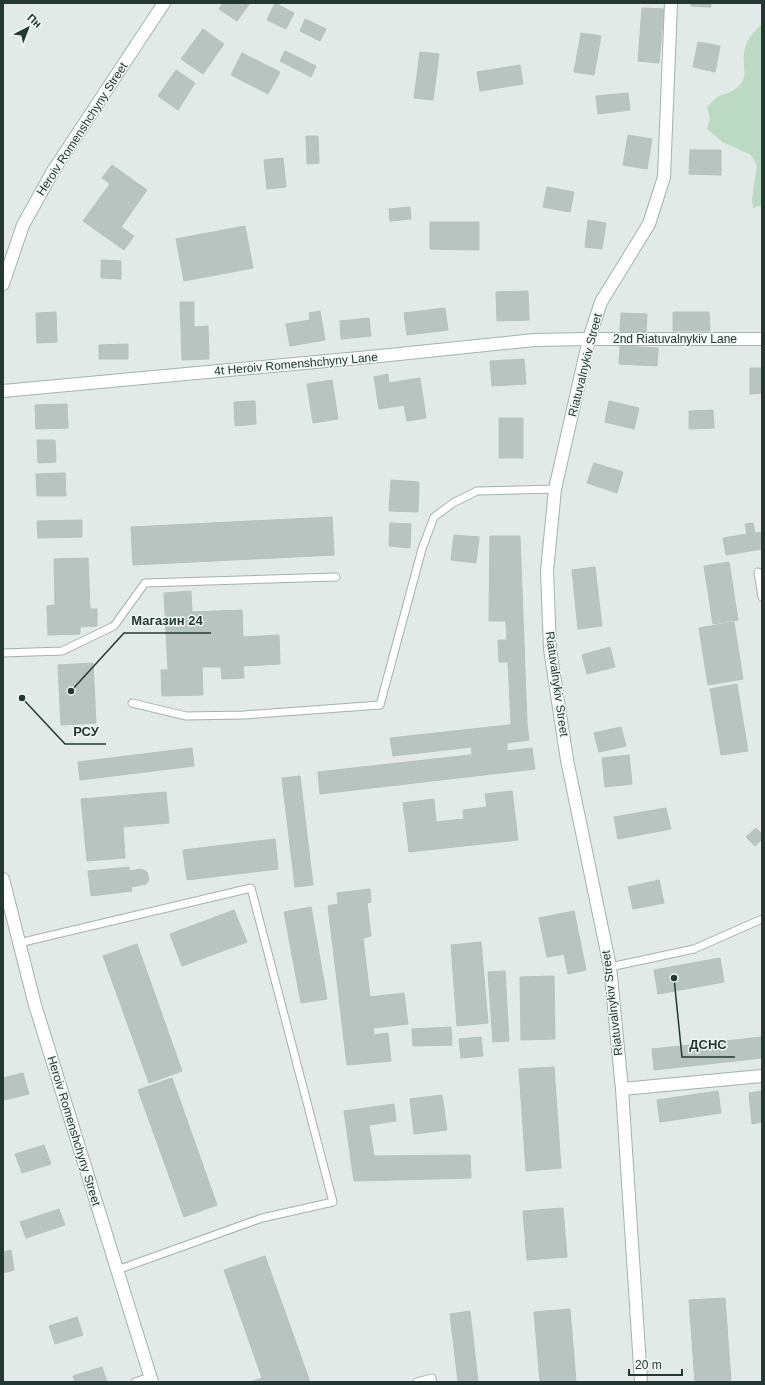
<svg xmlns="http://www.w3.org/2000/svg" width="765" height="1385" viewBox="0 0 765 1385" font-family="Arial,sans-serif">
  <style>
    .green { fill: #bcd9c4 }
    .building { fill: #b7c4bf; stroke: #b4c3bd }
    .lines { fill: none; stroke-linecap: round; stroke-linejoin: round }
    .lane-casing { stroke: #a4b1ad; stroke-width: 9 }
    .street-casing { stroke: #a4b1ad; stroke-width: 14 }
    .secondary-casing { stroke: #a1b4ad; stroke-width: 14 }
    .lane { stroke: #fff; stroke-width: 7 }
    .street { stroke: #fff; stroke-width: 12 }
    .secondary { stroke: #fff; stroke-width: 12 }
    .labels { text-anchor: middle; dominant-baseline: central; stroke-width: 3; stroke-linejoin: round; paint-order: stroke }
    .street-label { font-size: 12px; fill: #233833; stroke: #f1f7f4 }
    .leader { fill: none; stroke: #233833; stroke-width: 1.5 }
    .callout-dot { fill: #233833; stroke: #f1f7f4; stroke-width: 1.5 }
    .callout-label { font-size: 13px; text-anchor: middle; font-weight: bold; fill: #233833; stroke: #f1f7f4; stroke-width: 3; stroke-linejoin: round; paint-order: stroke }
  </style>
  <rect width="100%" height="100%" fill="#e1eae6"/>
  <path class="green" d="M762,24V205L753,208L752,199L757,165L751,155L723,142L707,129L710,118L707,107C710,104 713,101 716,98C724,93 736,92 742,82C746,75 744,72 744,64C742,47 749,35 762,24Z"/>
  <g class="building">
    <path d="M223,3H250L237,21L219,9Z"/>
    <path d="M275,3L294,13L286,29L267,20Z"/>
    <path d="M691,3H711V7L691,6Z"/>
    <path d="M642,8L664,9L659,63L638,61Z"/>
    <path d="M305,19L326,29L320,41L300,31Z"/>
    <path d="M203,29L224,44L203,74L181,59Z"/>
    <path d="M581,33L601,36L594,75L574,72Z"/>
    <path d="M698,42L720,46L715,72L693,67Z"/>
    <path d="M285,51L316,66L311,77L280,61Z"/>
    <path d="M420,52L439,54L433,100L414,98Z"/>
    <path d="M242,53L280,72L268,94L231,75Z"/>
    <path d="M520,65L523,84L480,91L477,72Z"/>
    <path d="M176,70L195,83L178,110L158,96Z"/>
    <path d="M628,93L630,110L598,114L596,96Z"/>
    <path d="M628,135L652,139L647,169L623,165Z"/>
    <path d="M306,136H318L319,163L307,164Z"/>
    <path d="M690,150H721V175L689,174Z"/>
    <path d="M283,158L286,187L267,189L264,160Z"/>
    <path d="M112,165L147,190L121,227L134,236L124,250L83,221L110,184L102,178Z"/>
    <path d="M547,187L574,192L570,212L543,207Z"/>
    <path d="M410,207L411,219L390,221L389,209Z"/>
    <path d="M588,220L606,223L602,249L585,247Z"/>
    <path d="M430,222H479V250L430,249Z"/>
    <path d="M245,226L253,268L184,281L176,239Z"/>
    <path d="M101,260L121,261V279L101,278Z"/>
    <path d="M528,291L529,320L497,321L496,292Z"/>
    <path d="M180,302H194V327L208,326L209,359L182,360Z"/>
    <path d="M445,308L448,330L407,335L404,313Z"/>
    <path d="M320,311L325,340L290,346L286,324L310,320L309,313Z"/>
    <path d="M56,312L57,342L37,343L36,313Z"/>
    <path d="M673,312H709L710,331H673Z"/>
    <path d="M621,313L647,314L646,332L620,331Z"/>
    <path d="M369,318L371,336L341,339L340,321Z"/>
    <path d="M128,344V359H99V345Z"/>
    <path d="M620,346L658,348L657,366L619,364Z"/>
    <path d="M524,359L526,384L492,386L490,361Z"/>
    <path d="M750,368H762V393L750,394Z"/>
    <path d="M388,374L389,383L420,378L426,418L407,421L404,405L379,409L374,377Z"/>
    <path d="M332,380L338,419L313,423L307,384Z"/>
    <path d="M255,401L256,424L235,426L234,402Z"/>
    <path d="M609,401L639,408L634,429L605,422Z"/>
    <path d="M67,404L68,428L36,429L35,405Z"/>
    <path d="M713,410L714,428L689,429V411Z"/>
    <rect x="499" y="418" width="24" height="40"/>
    <path d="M37,440H55L56,462L38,463Z"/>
    <path d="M594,463L623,472L617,493L587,483Z"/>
    <path d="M65,473L66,496H37L36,474Z"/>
    <path d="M391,480L419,482L418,512L389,511Z"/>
    <path d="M332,517L334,555L133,565L131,527Z"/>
    <path d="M82,520V537L38,538L37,521Z"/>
    <path d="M390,523L411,524L410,548L389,546Z"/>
    <path d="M753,523L755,533L762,532V549L726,555L723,538L747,534L745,524Z"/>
    <path d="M454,535L479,537L476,563L451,560Z"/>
    <path d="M490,536H520L527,723L511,724L508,662H499L498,640H507L506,621H489Z"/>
    <path d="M88,558L90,609H97V626L80,627V634L48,635L47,606L55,605L54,559Z"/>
    <path d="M729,562L738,620L713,624L704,566Z"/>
    <path d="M595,567L602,626L578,629L572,570Z"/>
    <path d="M191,591L192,612L242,610L243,637L279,635L280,664L243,666L244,678L222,679L221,667H202L203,695L162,696L161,670H168L164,593Z"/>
    <path d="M734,622L743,679L708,685L699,628Z"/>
    <path d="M610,647L615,667L587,674L582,655Z"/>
    <path d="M93,663L96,723L61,725L58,665Z"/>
    <path d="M737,684L748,751L721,755L710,689Z"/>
    <path d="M527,723L529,740L507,743V750L472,754L471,747L393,756L390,738Z"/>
    <path d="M621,727L626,746L599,752L594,733Z"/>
    <path d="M192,748L194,766L80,780L78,762Z"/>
    <path d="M532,748L535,769L320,794L318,772Z"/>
    <path d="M629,755L632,784L605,787L602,758Z"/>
    <path d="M300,776L313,885L295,887L282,778Z"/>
    <path d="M512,791L518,840L409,852L403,803L434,799L436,822L464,819L463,810L487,807L485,794Z"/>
    <path d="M166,792L169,823L123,827L125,858L87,861L81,799Z"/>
    <path d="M666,808L671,829L618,839L614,817Z"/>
    <path d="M756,828L762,834V839L755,846L746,837Z"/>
    <path d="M275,839L278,869L187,880L183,850Z"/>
    <path d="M129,867V871L141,869L147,872L149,880L146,884L131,887L132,891L91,896L88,871Z"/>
    <path d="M659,880L664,903L633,909L628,887Z"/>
    <path d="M370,889L371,902L367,903L371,936L363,938L370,997L404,993L408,1024L373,1028L374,1035L388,1033L391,1061L347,1065L328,906L338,904L337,893Z"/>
    <path d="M311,907L327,999L301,1003L284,912Z"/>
    <path d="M234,910L247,942L182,966L170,934Z"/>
    <path d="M574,911L586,970L568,974L564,954L547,957L539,918Z"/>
    <path d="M481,942L488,1023L457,1026L451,945Z"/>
    <path d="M137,944L182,1071L149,1083L103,956Z"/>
    <path d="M720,958L724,982L658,994L654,970Z"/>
    <path d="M505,971L509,1041L493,1042L488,972Z"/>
    <path d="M554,976L555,1039L521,1040L520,977Z"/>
    <path d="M451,1027L452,1045L413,1046L412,1029Z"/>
    <path d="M481,1037L483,1056L461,1058L459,1039Z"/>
    <path d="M762,1037V1058L654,1070L652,1049Z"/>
    <path d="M554,1067L561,1168L526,1171L519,1069Z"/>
    <path d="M23,1073L29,1094L4,1100L3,1078Z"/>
    <path d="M172,1078L217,1205L184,1217L138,1090Z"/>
    <path d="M718,1091L721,1113L660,1122L657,1100Z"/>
    <path d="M762,1091V1122L752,1124L749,1093Z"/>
    <path d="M442,1095L447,1130L414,1134L410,1099Z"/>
    <path d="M394,1104L396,1121L369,1125L374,1156L470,1155L471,1178L354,1181L344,1111Z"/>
    <path d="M44,1145L51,1164L22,1173L15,1154Z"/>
    <path d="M563,1208L567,1257L527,1260L523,1211Z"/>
    <path d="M59,1209L65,1225L26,1238L20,1222Z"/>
    <path d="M11,1250L14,1270L3,1273V1252Z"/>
    <path d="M265,1256L310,1382H250L262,1378L224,1270Z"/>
    <path d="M725,1298L731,1382H695L689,1300Z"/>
    <path d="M570,1309L576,1382H540L534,1312Z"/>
    <path d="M470,1311L478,1382H458L450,1314Z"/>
    <path d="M77,1317L83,1335L55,1344L49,1326Z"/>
    <path d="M102,1367L107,1382H75L73,1376Z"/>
  </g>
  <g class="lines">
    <defs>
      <g id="lane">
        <path d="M758,572L762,597"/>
        <path d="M3,653L62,651L114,626L145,583L336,577"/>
        <path d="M132,703L186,716L244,715L380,705L422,549L434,517L453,503L477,491L555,489"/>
        <path d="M19,943L251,888L333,1202L262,1218L117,1270"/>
        <path d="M610,967L694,949L762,919"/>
        <path d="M135,1382L150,1377"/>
        <path d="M417,1382L432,1378L433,1382"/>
      </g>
      <g id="street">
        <path d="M589,339H762"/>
        <path d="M622,1089L762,1076"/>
      </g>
      <g id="secondary">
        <path d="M3,284L23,225L53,171L164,3"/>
        <path d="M3,391L380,356L534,340L589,339"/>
        <path d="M3,879L35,1005L152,1382"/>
        <path d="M641,1382L622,1089L610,967L567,760L550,649L547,571L555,489L589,339L601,302L649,224L664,177L671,3"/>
      </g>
    </defs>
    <use href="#lane" class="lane-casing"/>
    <use href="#street" class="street-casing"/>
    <use href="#secondary" class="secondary-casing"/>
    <use href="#lane" class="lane"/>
    <use href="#street" class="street"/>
    <use href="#secondary" class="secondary"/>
  </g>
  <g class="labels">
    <g class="street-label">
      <text transform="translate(82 129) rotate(-57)">Heroiv Romenshchyny Street</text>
      <text x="675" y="339">2nd Riatuvalnykiv Lane</text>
      <text transform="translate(296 364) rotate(-5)">4t Heroiv Romenshchyny Lane</text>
      <text transform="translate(585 365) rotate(-76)">Riatuvalnykiv Street</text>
      <text transform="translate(557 684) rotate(82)">Riatuvalnykiv Street</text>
      <text transform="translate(612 1003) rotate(-97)">Riatuvalnykiv Street</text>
      <text transform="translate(74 1131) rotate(73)">Heroiv Romenshchyny Street</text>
    </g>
  </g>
  <path class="leader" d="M71 691L124 633H211M22 698L65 744H106M674 978L682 1057H735"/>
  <g class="callout-dot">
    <circle cx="71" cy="691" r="4"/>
    <circle cx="22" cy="698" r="4"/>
    <circle cx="674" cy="978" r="4"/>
  </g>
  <g class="callout-label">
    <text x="167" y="625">Магазин 24</text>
    <text x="86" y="736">РСУ</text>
    <text x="708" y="1049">ДСНС</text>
  </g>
  <rect width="765" height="1385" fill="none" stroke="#233833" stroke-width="8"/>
  <g transform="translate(28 28) rotate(42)" stroke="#f1f7f4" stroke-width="3" paint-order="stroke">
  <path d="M0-3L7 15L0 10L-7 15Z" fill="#233833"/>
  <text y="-6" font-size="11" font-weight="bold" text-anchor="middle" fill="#233833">Пн</text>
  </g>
  <path d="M629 1369v6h53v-6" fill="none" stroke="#233833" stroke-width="2"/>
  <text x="635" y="1369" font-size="12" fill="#233833" stroke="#f1f7f4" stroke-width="3" paint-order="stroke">20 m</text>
</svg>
